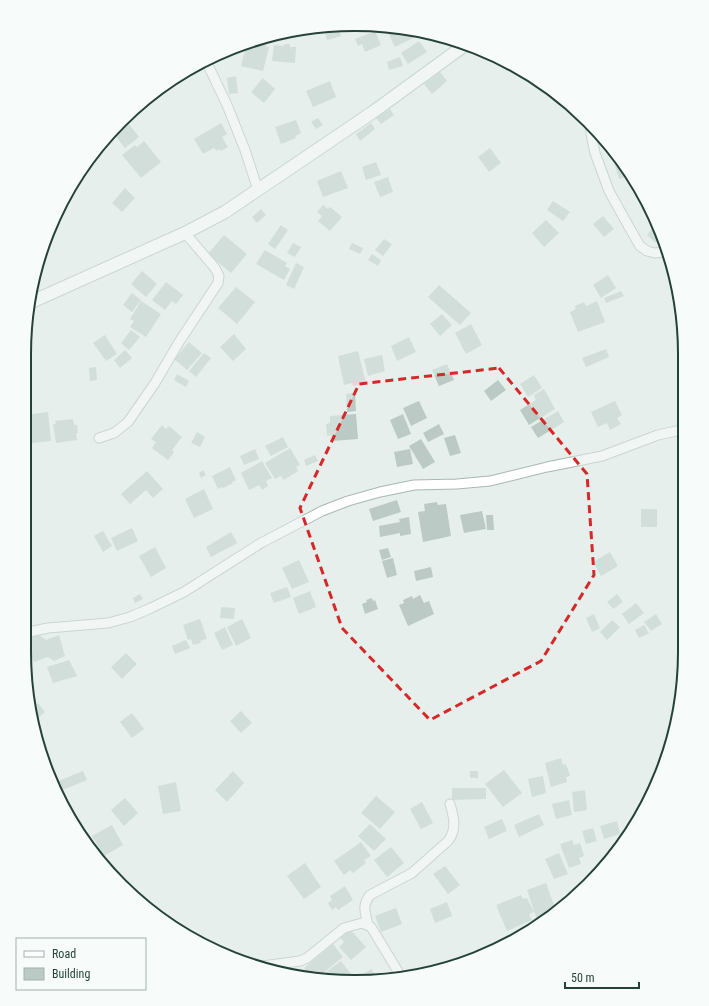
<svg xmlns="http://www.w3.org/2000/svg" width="709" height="1006" viewBox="0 0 709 1006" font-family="'Roboto Condensed',sans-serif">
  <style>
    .building { fill: #bbcac4 }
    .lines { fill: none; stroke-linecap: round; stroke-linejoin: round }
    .street-casing { stroke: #a8b8b2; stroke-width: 11 }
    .secondary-casing { stroke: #a4bbb3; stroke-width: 14 }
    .street { stroke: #fff; stroke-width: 9 }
    .secondary { stroke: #fff; stroke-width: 12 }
    .marked { fill: none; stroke: #d62828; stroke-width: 3; stroke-dasharray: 8 5; stroke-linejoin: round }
    .rim { fill: none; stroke: #24423a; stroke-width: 2 }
  </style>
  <rect width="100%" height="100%" fill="#e6efeb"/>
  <g class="building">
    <path d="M324,26H338L341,36L327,40Z"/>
    <path d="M385,26L409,30L413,38L395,47Z"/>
    <path d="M375,31L381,45L365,52L362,44L358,46L355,39Z"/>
    <path d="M281,34L279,41L268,39V37Z"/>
    <path d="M255,40L267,43L266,47H269L263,71L241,66L247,42Z"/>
    <path d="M419,41L427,52L408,64L401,53Z"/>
    <path d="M284,44H290V47H296L295,63L272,61L274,45L284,46Z"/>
    <path d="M400,57L403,66L389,70L387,62Z"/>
    <path d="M440,72L447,81L432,94L424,84Z"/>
    <path d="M236,76L238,93L229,94L227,78Z"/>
    <path d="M263,78L275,89L264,103L251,92Z"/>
    <path d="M330,81L336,97L313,107L306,91Z"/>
    <path d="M390,109L394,115L381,124L376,118Z"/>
    <path d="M318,118L323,125L316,129L311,122Z"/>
    <path d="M296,120L301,133L295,136L296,138L281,144L275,127Z"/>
    <path d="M123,123L126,127L129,124L139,137L125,148L114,134Z"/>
    <path d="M221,123L227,134L222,137L228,147L221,151L220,149L217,151L214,148L203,154L194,139Z"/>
    <path d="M371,123L375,129L360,141L356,134Z"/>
    <path d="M144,141L161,162L141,178L122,155L135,145L137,147Z"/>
    <path d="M490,148L501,163L489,172L478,157Z"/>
    <path d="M619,161L629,176L619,179L614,162Z"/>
    <path d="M376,162L381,175L366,180L362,167Z"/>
    <path d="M341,171L348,188L323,197L317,181Z"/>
    <path d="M388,177L393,192L380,197L374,182Z"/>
    <path d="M125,188L135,198L122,212L112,203Z"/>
    <path d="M553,201L570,212L563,221L547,210Z"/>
    <path d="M323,205L328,209L330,207L342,217L330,231L318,221L322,216L317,212Z"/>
    <path d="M261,209L266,215L257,223L252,217Z"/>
    <path d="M603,216L614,229L604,237L593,224Z"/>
    <path d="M546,220L559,233L544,247L532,233Z"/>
    <path d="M281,225L288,230L275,249L268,244Z"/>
    <path d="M656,225L660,238L656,243L647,235Z"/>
    <path d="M224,235L247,254L231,273L208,254Z"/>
    <path d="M384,239L392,244L383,256L375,250Z"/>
    <path d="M293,243L301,247L295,257L287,253Z"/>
    <path d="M352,243L363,248L360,254L349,249Z"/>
    <path d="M265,250L287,263L285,266L290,269L284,280L256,264Z"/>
    <path d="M372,254L381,260L378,266L368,260Z"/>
    <path d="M296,263L304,267L294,289L286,285Z"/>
    <path d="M142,271L157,284L146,297L131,284Z"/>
    <path d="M608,275L616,288L601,298L593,285Z"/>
    <path d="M166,282L183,295L176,304L172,301L165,310L152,300Z"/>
    <path d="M439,285L471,313L460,325L428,297Z"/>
    <path d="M236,287L255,302L237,324L218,308Z"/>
    <path d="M621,291L624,296L606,303L604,298Z"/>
    <path d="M132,293L141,300L132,312L123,305Z"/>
    <path d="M141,301L161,314L146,337L130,327L134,321L130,319Z"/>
    <path d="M597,301L605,322L578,332L570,312L576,309L575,306L584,302L586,306Z"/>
    <path d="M442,314L452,325L440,336L430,324Z"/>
    <path d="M471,324L482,345L466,354L455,333Z"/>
    <path d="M131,330L140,337L129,350L121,343Z"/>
    <path d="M234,334L246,349L233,361L220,347Z"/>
    <path d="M105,335L117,354L106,361L93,343Z"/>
    <path d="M409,337L416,352L397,361L391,346Z"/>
    <path d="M189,342L202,353L187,370L174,359Z"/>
    <path d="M25,345L32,353L24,362V354Z"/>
    <path d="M606,349L609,357L586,367L582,358Z"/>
    <path d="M125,350L132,358L120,368L114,360Z"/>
    <path d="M358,351L366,383L353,386L352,383L344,385L338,356Z"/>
    <path d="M204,353L211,358L196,377L189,371Z"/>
    <path d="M382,355L385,371L368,376L364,359Z"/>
    <path d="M447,364L454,380L439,386L432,370Z"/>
    <path d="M96,367L97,380L90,381L89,368Z"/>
    <path d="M177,374L189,381L186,387L174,380Z"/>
    <path d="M534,375L542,388L528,397L520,384Z"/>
    <path d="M498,380L506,390L491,401L484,391Z"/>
    <path d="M544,389L555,409L529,425L520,410L536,400L534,395Z"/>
    <path d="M355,393L356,411L347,412L346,394Z"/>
    <path d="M419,401L427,418L411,426L403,408Z"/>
    <path d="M615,401L622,415L617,418L621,424L610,430L607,423L598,427L591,412Z"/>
    <path d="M558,411L564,422L538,438L531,427Z"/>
    <path d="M48,412L51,441L24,444V415Z"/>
    <path d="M356,414L358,439L332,441L331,435L327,436L326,424L330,423V416Z"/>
    <path d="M403,414L411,434L398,439L390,420Z"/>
    <path d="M73,419L74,425H77L78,433H76L77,440L56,443L53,424H56L55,421Z"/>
    <path d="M439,424L444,434L428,442L423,433Z"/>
    <path d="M162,425L166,429L169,426L182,437L172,450L174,452L168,460L152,448L156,442L151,439Z"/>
    <path d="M197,432L205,437L200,447L191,443Z"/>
    <path d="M455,435L461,453L450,456L444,438Z"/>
    <path d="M283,437L288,447L271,456L265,446Z"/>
    <path d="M421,439L435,462L423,469L409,446Z"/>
    <path d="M290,448L300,465L296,467L298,471L284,480L281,476L275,479L265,463Z"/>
    <path d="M255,449L259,459L244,465L240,456Z"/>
    <path d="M410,449L413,464L397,467L394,452Z"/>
    <path d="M315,455L318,461L306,466L304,460Z"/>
    <path d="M262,461L272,478L266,481L268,486L262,490L259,485L249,490L241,473Z"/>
    <path d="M230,467L236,480L232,482L233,483L223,488L222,487L218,489L212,476Z"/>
    <path d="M203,470L206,475L201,478L199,473Z"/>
    <path d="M147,471L163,489L153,498L146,490L130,504L121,494Z"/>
    <path d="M204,489L213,509L194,518L185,499Z"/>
    <path d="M397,500L401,512L373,521L369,509Z"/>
    <path d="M437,502L438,505L446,504L451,536L423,542L418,512L425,511L424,504Z"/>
    <rect x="641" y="509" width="16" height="18"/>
    <path d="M482,511L486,529L464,533L460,515Z"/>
    <path d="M486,515H493L494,530H487Z"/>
    <path d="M409,517L411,534L400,536V533L380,537L379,526L400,522L399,519Z"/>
    <path d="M132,528L138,541L117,551L111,538Z"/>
    <path d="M103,531L112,546L103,552L94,536Z"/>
    <path d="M231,532L237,543L211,557L206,547Z"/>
    <path d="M155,547L166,568L151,577L139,556Z"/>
    <path d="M388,548L391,557L382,560L379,550Z"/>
    <path d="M610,552L618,566L601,576L593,562Z"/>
    <path d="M393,558L397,575L387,578L382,561Z"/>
    <path d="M299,560L309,582L292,589L282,568Z"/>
    <path d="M431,567L433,577L416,581L414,571Z"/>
    <path d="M287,587L291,597L274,603L270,593Z"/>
    <path d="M310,591L316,607L299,614L293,598Z"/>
    <path d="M24,592L31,597L24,608Z"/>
    <path d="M140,594L143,599L135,603L133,598Z"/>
    <path d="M617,594L623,602L613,609L607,602Z"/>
    <path d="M420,595L424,603L429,601L434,614L408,626L399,605L404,603L403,600L412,596L413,599Z"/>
    <path d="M372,598L373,601L375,600L378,609L365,614L362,604L367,602L366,600Z"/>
    <path d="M636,603L644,613L629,624L622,614Z"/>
    <path d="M221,607L235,608L234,619L220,618Z"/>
    <path d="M594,614L600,628L592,632L586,618Z"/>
    <path d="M656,614L662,624L651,631L644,622Z"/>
    <path d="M200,619L207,639L200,641L201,643L193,645L191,639L188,640L183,625Z"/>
    <path d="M242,619L251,638L236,646L227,627Z"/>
    <path d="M612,620L620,627L607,640L600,632Z"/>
    <path d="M644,625L649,633L639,638L635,630Z"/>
    <path d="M225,627L233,645L222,650L214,633Z"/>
    <rect x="681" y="628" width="3" height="12"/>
    <path d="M39,635L46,640L59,635L65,656L54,661L48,657L34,662L25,639Z"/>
    <path d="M186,640L190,648L175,654L172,646Z"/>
    <path d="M126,653L137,664L122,679L111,667Z"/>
    <path d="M69,660L77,676L53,683L47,667Z"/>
    <path d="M38,703L45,712L33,722L32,708Z"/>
    <path d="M241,711L252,723L241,733L230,721Z"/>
    <path d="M132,713L144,729L132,738L120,722Z"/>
    <path d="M561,758L563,765L566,764L570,776L566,777L567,782L551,787L545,763Z"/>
    <path d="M504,770L522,793L503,807L485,784Z"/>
    <path d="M83,771L87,780L60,791L56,782Z"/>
    <path d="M233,771L244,783L227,802L215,790Z"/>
    <rect x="470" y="771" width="8" height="7"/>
    <path d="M543,776L546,793L532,797L528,779Z"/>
    <path d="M176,782L181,811L163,814L158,786Z"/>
    <path d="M452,788H486V799L452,800Z"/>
    <path d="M585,790L587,810L574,812L572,792Z"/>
    <path d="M376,796L395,812L380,829L361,813Z"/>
    <path d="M125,798L138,813L124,826L111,810Z"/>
    <path d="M569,800L572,815L556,819L552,804Z"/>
    <path d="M422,802L433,823L421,829L410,809Z"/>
    <path d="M539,814L544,825L519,837L514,825Z"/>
    <path d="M502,819L507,831L489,839L484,827Z"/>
    <path d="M617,821L620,834L604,839L600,826Z"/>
    <path d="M370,824L386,839L374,851L358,836Z"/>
    <path d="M112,825L123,845L104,856L92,836Z"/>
    <path d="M593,828L597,841L586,844L582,831Z"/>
    <path d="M572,840L574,845L580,843L584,856L579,858L581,864L569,868L560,844Z"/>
    <path d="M361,842L371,856L364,860L366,863L353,873L350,870L344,875L334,861Z"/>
    <path d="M391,847L404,863L387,877L374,860Z"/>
    <path d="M559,853L568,874L554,879L545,859Z"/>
    <path d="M305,863L321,887L304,899L287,876Z"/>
    <path d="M445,866L460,885L448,894L433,874Z"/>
    <path d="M546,883L556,911L538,923L527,890Z"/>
    <path d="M345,886L353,900L338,910L336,907L332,910L328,903L332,900L330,896Z"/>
    <path d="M521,895L523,899L527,898L534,912L529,914L532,920L507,931L496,905Z"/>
    <path d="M447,902L452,916L435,923L430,909Z"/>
    <path d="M396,908L402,924L381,932L375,916Z"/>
    <path d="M349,928L366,947L351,960L339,947L344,942L339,937Z"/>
    <path d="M333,944L343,957L316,979H314L304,968Z"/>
    <path d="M341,961L355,979H332L326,972Z"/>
    <path d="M371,969L378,979H357Z"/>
    <path d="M305,970L306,978L285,972Z"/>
  </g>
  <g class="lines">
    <defs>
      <g id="street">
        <path d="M206,61L227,105L245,150L258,190"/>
        <path d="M591,125V134L595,153L609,191L629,227L640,246L647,251L655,253L664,252"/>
        <path d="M99,438L114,433L128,422L155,383L179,342L218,283L219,276L215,268L185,233"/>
        <path d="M24,633L48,628L108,623L130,617L151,608L184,592L261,543L322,511L348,501L380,492L414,485L457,484L490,481L547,467L602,456L658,435L676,431L683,432"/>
        <path d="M368,925C365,912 362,905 370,895L412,873L448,841C457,830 454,817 450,804"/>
        <path d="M262,966L300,961L307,958L344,928L362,923L371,927L402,978"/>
      </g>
      <path id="secondary" d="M29,303L185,233L225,212L373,112L465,45"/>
    </defs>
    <use href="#street" class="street-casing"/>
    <use href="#secondary" class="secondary-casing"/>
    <use href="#street" class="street"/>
    <use href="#secondary" class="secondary"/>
  </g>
  <path d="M0 0H709V1006H0ZM499,368L587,474L594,575L541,661L430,720L342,628L300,508L359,384Z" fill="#e6efeb" fill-opacity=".55" fill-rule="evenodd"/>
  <path class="marked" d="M499,368L587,474L594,575L541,661L430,720L342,628L300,508L359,384Z"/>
  <path d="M0 0H709V1006H0ZM354 31H355A323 323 0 0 1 678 354V652A323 323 0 0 1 355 975H354A323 323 0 0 1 31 652V354A323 323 0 0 1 354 31Z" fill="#f7fbf9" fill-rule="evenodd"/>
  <path class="rim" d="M354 31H355A323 323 0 0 1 678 354V652A323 323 0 0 1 355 975H354A323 323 0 0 1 31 652V354A323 323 0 0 1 354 31Z"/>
  <rect x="16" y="938" width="130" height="52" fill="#f7fbf9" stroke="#a3b1ad"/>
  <rect x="24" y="951" width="20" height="6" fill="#ffffff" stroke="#a3b1ad"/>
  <text x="52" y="958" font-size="12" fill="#24423a">Road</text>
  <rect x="24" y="968" width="20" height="12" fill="#bbcac4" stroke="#a3b1ad"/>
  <text x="52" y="978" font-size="12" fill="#24423a">Building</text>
  <path d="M565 982v6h74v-6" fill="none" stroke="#24423a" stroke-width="2"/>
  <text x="571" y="982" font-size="12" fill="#24423a" stroke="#f7fbf9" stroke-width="3" paint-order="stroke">50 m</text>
</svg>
